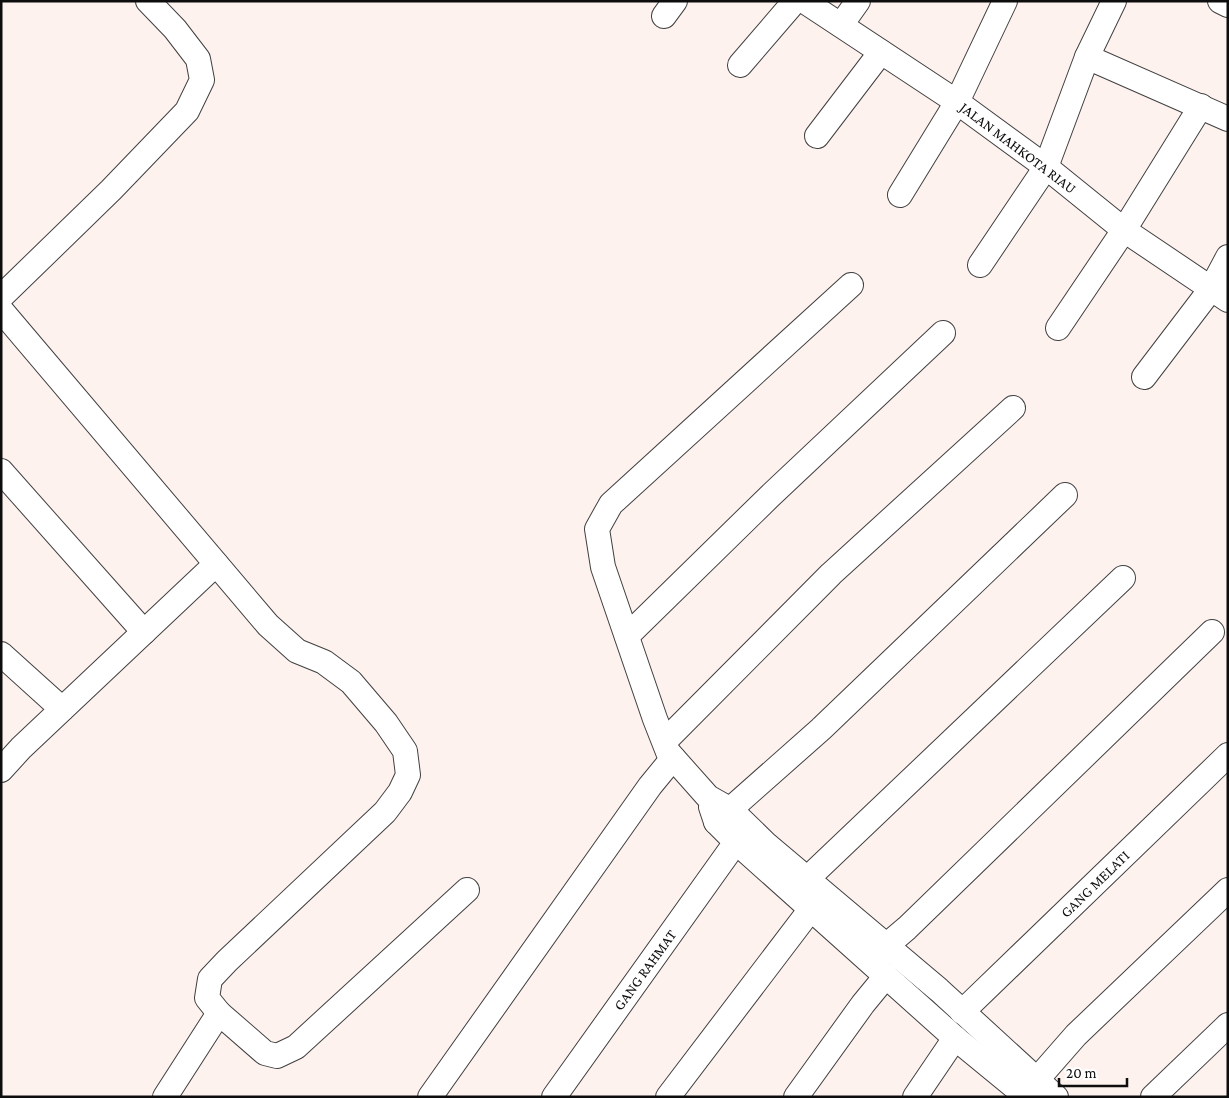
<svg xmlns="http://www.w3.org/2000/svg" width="1229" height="1098" viewBox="0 0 1229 1098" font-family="'Crimson Pro',serif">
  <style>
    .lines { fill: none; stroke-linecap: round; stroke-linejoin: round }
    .minor-casing { stroke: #404040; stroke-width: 26 }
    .minor { stroke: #fff; stroke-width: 24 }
    .labels { text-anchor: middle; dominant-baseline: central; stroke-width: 5; stroke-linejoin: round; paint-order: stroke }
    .street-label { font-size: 15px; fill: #0d0d0d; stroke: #fff }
  </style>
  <rect width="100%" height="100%" fill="#fef2ef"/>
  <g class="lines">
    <defs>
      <g id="minor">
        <path d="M804,1L957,102L1046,167L1124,230L1228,300"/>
        <path d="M1220,1L1228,5"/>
        <path d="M664,16L675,1"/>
        <path d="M841,25L858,1"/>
        <path d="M1087,57L1228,119"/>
        <path d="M740,65L795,1"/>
        <path d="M817,136L881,52"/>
        <path d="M900,195L957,102L1005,1"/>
        <path d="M980,265L1046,167L1087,57L1114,1"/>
        <path d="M851,285L611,504L597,529L603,567L655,719L668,752L708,797L731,810L767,845L939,990L1056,1097"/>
        <path d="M1,297L111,190L187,111L202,80L198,59L175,29L148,1"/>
        <path d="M1,310L268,625L297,651L324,662L351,682L386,723L405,751L408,775L400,792L385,812L227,961L210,979L207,998L219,1013"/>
        <path d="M1058,328L1124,230L1201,106"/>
        <path d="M1144,377L1211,289L1228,257"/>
        <path d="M1,471L144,632"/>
        <path d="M627,636L769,497L943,333"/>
        <path d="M1,654L62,709"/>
        <path d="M665,741L831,574L1013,408"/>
        <path d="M1,770L21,748L216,564"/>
        <path d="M711,807L716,822L736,842L955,1038L1027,1097"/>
        <path d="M716,822L821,729L1065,495"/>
        <path d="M807,879L1123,578"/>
        <path d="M887,945L907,928L1212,632"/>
        <path d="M962,1012L1228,755"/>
        <path d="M1027,1091L1076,1035L1228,890"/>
        <path d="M165,1097L219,1013L265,1053L277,1056L296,1047L467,890"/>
        <path d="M430,1097L650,786L673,758"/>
        <path d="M554,1097L736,842"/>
        <path d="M668,1097L820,897"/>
        <path d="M796,1097L863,1004L886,976"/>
        <path d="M915,1097L955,1038"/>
        <path d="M1153,1097L1228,1025"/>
      </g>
    </defs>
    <use href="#minor" class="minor-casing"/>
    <use href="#minor" class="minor"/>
  </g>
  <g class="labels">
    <g class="street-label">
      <text transform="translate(1018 148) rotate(37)">JALAN MAHKOTA RIAU</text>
      <text transform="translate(1095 884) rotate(-44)">GANG MELATI</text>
      <text transform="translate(645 970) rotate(-54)">GANG RAHMAT</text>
    </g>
  </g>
  <rect width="1229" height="1098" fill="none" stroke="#0d0d0d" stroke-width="5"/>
  <path d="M1059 1078v8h68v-8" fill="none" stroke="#0d0d0d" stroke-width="2.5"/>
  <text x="1066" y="1078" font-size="15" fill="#0d0d0d" stroke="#ffffff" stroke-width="4" paint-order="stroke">20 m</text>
</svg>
